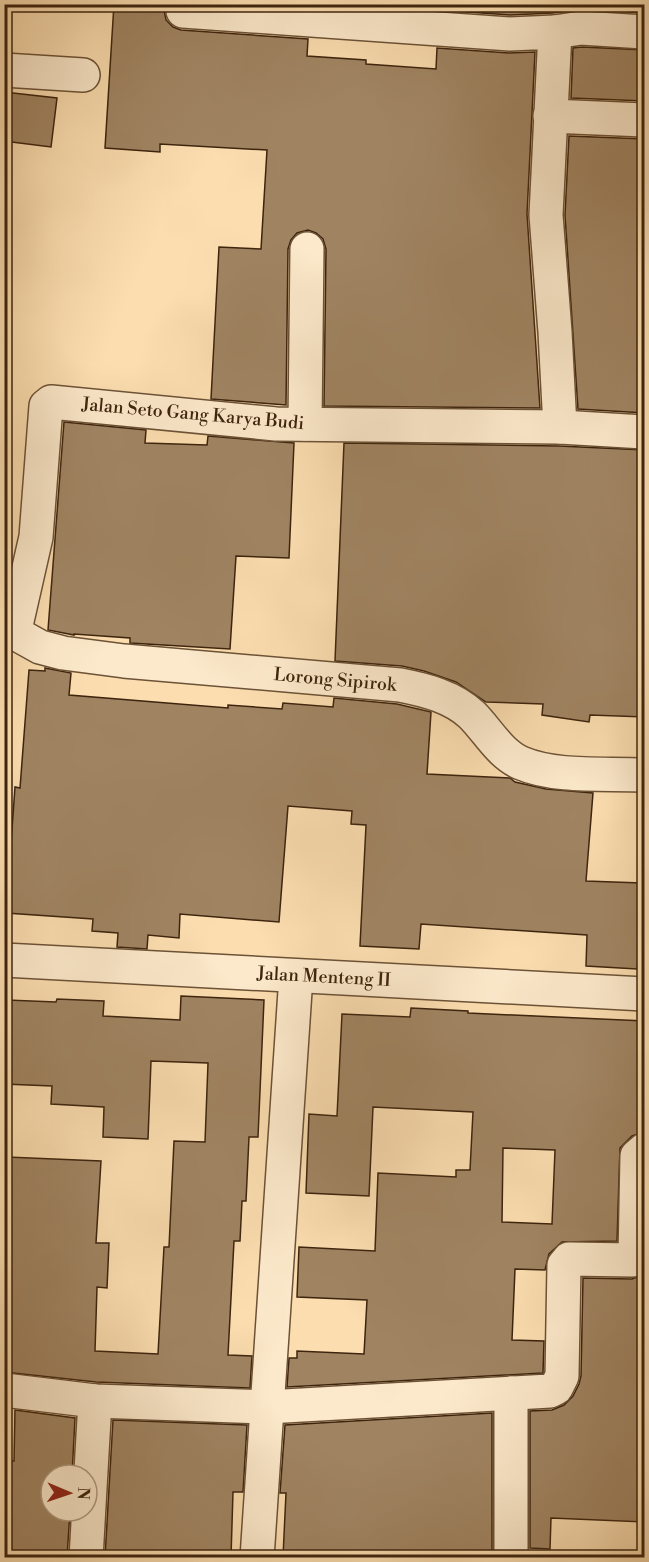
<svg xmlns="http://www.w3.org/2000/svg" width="649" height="1562" viewBox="0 0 649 1562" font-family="'Libre Bodoni',serif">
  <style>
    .building { fill: #a08462; stroke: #3d240e; stroke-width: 1.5; fill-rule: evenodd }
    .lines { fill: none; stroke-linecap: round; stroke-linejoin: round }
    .minor-casing { stroke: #6c5236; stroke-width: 36 }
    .minor { stroke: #fce9cb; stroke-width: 33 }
    .labels { text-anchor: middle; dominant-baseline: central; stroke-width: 5; stroke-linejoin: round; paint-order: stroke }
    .street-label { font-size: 18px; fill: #3d240e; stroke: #fce9cb }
  </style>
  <rect width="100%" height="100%" fill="#fbddaf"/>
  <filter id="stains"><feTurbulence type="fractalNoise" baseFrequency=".00333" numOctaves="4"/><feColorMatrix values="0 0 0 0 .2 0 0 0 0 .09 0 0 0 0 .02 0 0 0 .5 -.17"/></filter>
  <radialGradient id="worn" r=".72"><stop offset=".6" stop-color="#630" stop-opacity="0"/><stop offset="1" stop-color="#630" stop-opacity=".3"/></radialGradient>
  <g class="building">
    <path d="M114,4H166L164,10L166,20L173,27L181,30L308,39L307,56L366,60V64L436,69L437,48L509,53L535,52L527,214L540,408L324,406L326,249L323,239L316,233L308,230L297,233L291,240L288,249L286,405L211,399L219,247L261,249L267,150L160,144V152L105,148Z"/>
    <path d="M440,4H645V13L582,9L553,13L510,15L439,10Z"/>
    <path d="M582,47L645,50V101L571,98L573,48Z"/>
    <path d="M4,92L57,98L51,147L4,141Z"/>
    <path d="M569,136L645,139V413L578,409L565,215Z"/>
    <path d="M64,422L146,430L145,443L207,445L208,436L294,443L289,558L236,556L230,649L130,643V638L74,634V635L48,630Z"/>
    <path d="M344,443L559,446L645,450V717L590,715L589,722L542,715L543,704L486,702L456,682L424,671L402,666L335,661Z"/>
    <path d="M45,668L71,673L69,695L228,708V705L282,709L283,703L333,707L334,698L397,704L431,712L427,774L510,778L515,782L546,789L593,793L586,881L641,883L639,926L645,927V962L638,961L637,969L586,966L587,935L421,924L419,949L360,946L366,825L351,824L352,811L288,806L279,922L180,914L179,938L148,935L147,949L117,947L118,933L92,931L93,919L6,913L15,787L20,788L29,670L45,671Z"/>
    <path d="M181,996L264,1000L258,1137H249L246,1201H242L240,1241H234L228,1355L252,1356L250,1388L96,1382L4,1372V1206L7,1157L101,1161L96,1243H109L107,1288L97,1287L95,1351L158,1354L164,1247H169L174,1141L205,1142L208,1063L151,1061L148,1139L103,1137L104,1107L51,1104L52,1086L4,1084L7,1000L56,1002L57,999L104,1001L103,1016L180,1020Z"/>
    <path d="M411,1008L468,1011V1013L645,1021V1132L632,1136L620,1148L617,1241L562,1242L549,1254L545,1270L515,1269L512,1340L544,1341L543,1373L287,1387L289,1358H297V1351L364,1354L367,1300L297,1297L299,1247L375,1251L378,1173L456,1177V1170H470L473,1112L373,1107L369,1196L306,1193L309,1114L337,1116L342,1014L410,1017ZM503,1148L555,1150L552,1224L502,1222Z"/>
    <path d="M645,1274V1522L551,1518L550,1549L530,1548V1411L552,1410L564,1405L573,1396L579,1384L581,1376L583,1278L632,1279Z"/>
    <path d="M15,1410L75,1418L72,1475H51V1511H70L67,1557H11V1537H4V1497H10L11,1461H14Z"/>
    <path d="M492,1413V1557L431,1554V1557H283L286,1493H280L285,1425Z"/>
    <path d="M113,1420L247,1425L243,1492H233L231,1557H105Z"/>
  </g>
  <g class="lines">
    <defs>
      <g id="minor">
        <path d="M183,11L510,34L555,32L546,215L555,332L560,427"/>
        <path d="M555,32L581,28L644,32"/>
        <path d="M4,70L83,75"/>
        <path d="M550,116L644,120"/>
        <path d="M305,424L307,249"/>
        <path d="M4,627L40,647L63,653L124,661L400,685C426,690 453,697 472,715C488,731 500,754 521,763C556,778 606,773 644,775"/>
        <path d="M14,634L36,537L46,406L51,402L276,424L560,427L644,432"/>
        <path d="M4,960L644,994"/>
        <path d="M4,1390L95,1401L267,1407L550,1391L556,1388L562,1376L564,1265L569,1259L632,1260L635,1257L637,1156L644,1150"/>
        <path d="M511,1393V1558"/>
        <path d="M86,1558L95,1401"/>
        <path d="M257,1558L296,976"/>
      </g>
    </defs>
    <use href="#minor" class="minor-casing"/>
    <use href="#minor" class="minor"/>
  </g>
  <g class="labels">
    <g class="street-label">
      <text transform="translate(193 414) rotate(5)">Jalan Seto Gang Karya Budi</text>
      <text transform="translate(335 680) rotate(5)">Lorong Sipirok</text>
      <text transform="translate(324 977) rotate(3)">Jalan Menteng II</text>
    </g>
  </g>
  <rect width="649" height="1562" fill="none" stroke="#fbddaf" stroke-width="24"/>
  <rect x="6" y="6" width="637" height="1550" fill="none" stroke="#3d240e" stroke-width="3"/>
  <rect x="12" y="12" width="625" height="1538" fill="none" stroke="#3d240e" stroke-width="1.5"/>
  <g transform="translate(69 1493) rotate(92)"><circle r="28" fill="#fce9cb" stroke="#b09a7f" stroke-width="1.5"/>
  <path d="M0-4.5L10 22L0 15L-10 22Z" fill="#8f2418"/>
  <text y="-9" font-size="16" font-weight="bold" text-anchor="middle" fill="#3d240e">N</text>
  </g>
  <rect width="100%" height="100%" filter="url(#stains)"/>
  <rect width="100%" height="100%" fill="url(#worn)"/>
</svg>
